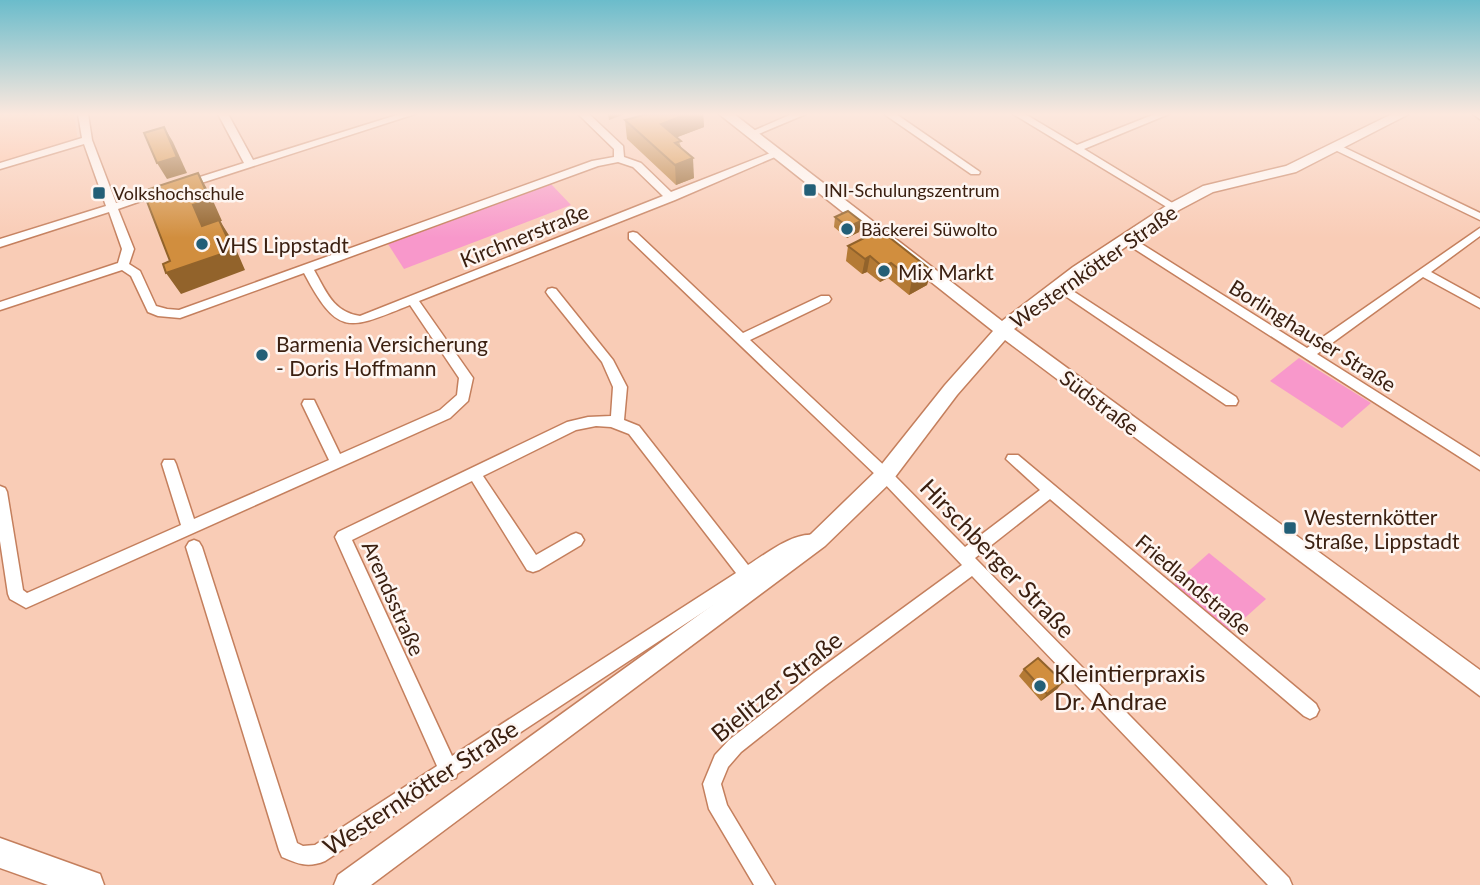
<svg xmlns="http://www.w3.org/2000/svg" width="1480" height="885" viewBox="0 0 1480 885" font-family="Lato,sans-serif">
  <style>
    .built { fill: #ffbe9e }
    .green { fill: #f898cb }
    .lines { fill: none; stroke-linecap: round; stroke-linejoin: round }
    .street-casing { stroke: #c47f5d; stroke-width: 3 }
    .secondary-casing { stroke: #c47f5d; stroke-width: 3 }
    .primary-casing { stroke: #c47f5d; stroke-width: 3 }
    .street { fill: #fff; fill-rule: evenodd }
    .secondary { fill: #fff; fill-rule: evenodd }
    .primary { fill: #fff; fill-rule: evenodd }
    .wall { fill: #b47a35 }
    .shaded-wall { fill: #92632b }
    .building { fill: #d18e3e; stroke: #92632b; stroke-width: 2 }
    .poi-dot { fill: #235f77; stroke: #fef6f2; stroke-width: 2.5 }
    .labels { text-anchor: middle; dominant-baseline: central; stroke-width: 5; stroke-linejoin: round; paint-order: stroke }
    .far-poi-label { font-size: 18px; fill: #3b2011; stroke: #fef6f2; text-anchor: start }
    .street-label { font-size: 21px; fill: #3b2011; stroke: #fef6f2 }
    .poi-label { font-size: 21px; fill: #3b2011; stroke: #fef6f2; text-anchor: start }
    .near-street-label { font-size: 24px; fill: #3b2011; stroke: #fef6f2 }
    .near-poi-label { font-size: 24px; fill: #3b2011; stroke: #fef6f2; text-anchor: start }
  </style>
  <rect width="100%" height="100%" fill="#f9ccb6"/>
  <path class="built" d="M0,114H74L78,141L0,162Z"/>
  <g class="green">
    <path d="M551,184L571,205L404,269L388,244Z"/>
    <path d="M1299,358L1371,403L1342,428L1270,381Z"/>
    <path d="M1209,553L1266,599L1229,632L1173,585Z"/>
  </g>
  <g class="lines">
    <defs>
      <g id="street">
        <path d="M78,114H88L92,140L116,203L162,189L167,192L118,209L134,249L129,264L140,271L156,306L167,309L179,310L592,161L614,157V149L578,114H589L623,146L624,157L641,163L671,192L773,152L782,154L675,200L419,301L473,378L468,401L450,418L26,608L10,599L8,594L0,541V486L5,488L7,492L23,590L27,593L181,525L162,464L164,460H174L176,464L194,519L329,460L302,404L304,400H314L340,454L440,410L457,395L459,378L410,305C348,330 338,337 304,273L180,318L158,316L148,312L131,276L122,270L0,310V302L118,263L122,249L109,212L0,247V239L106,206L84,144L0,169V163L82,138ZM618,162L633,167L663,196L360,316C333,312 326,291 314,270L598,166Z"/>
        <path d="M218,114H228L253,160L400,114H415L189,187H181V183L244,163Z"/>
        <path d="M792,114H806L754,136L746,134Z"/>
        <path d="M884,114H896L980,172L979,174H971Z"/>
        <path d="M1013,114H1025L1077,145L1155,114H1169L1084,149L1179,207L1174,210L1170,209Z"/>
        <path d="M1337,144L1480,213V220L1333,149L1332,147Z"/>
        <path d="M1480,228V236L1431,272L1480,299V308L1423,277L1317,354L1480,457V470L1119,239L1121,236H1129L1307,348Z"/>
        <path d="M633,232L637,233L743,333L821,296H829L831,299L829,302L750,340L890,471L965,547L1040,490L1006,459L1008,455H1018L1316,704L1319,710L1316,716L1310,719L1304,716L1050,499L975,558L1289,878L1292,885H1268L972,576L826,685L741,752L728,767L721,784L727,805L775,885H754L709,809L703,784L715,755L729,740L814,673L962,565L880,479L629,239V233Z"/>
        <path d="M1059,282L1236,397L1238,401L1236,405H1226L1055,289L1053,286Z"/>
        <path d="M552,288L556,289L613,360L627,387L624,420L639,426L748,565C766,554 797,529 818,536L821,541L818,546L793,553L457,774L456,778L448,780L325,861C308,868 298,864 282,857L279,850L186,547L189,542L194,540L199,542L202,547L297,843L303,846L315,845L437,766L335,537L338,532L567,422L588,417L611,416L613,387L602,362L548,295L546,292L548,289ZM596,426L611,427L629,434L736,573L452,756L352,540L472,481L527,570L533,572L539,570L581,545L584,540L581,535L576,533L571,535L536,555L483,476L576,430Z"/>
      </g>
      <g id="secondary">
        <path d="M719,114H734L1002,321L1073,267L1169,204L1203,186L1286,166L1392,114H1409L1296,172L1213,192L1179,210L1085,275L1014,329L1480,670V696L1005,340L957,395L892,481L825,546L371,885H334L338,875L811,534L878,469L945,385L993,331Z"/>
        <path d="M1473,114H1480V119Z"/>
      </g>
      <path id="primary" d="M0,838L100,874L104,885H48L0,868Z"/>
    </defs>
    <use href="#street" class="street-casing"/>
    <use href="#secondary" class="secondary-casing"/>
    <use href="#primary" class="primary-casing"/>
    <use href="#street" class="street"/>
    <use href="#secondary" class="secondary"/>
    <use href="#primary" class="primary"/>
  </g>
  <g class="wall">
    <path d="M647,114H703L704,127L677,137L694,178L676,185L627,139L625,120Z"/>
    <path d="M835,217L861,221L859,232L847,238L834,227Z"/>
    <path d="M848,246L931,270L927,285L909,295L888,278L880,282L867,272L862,274L846,261Z"/>
    <path d="M1024,669L1063,682L1057,689L1041,701L1019,676Z"/>
  </g>
  <g class="shaded-wall">
    <path d="M608,114H625L609,120Z"/>
    <path d="M687,114H703L704,127L662,143L661,124Z"/>
    <path d="M164,127L173,142L187,173L167,179L157,163Z"/>
    <path d="M693,158L694,178L676,185L675,165Z"/>
    <path d="M198,173L210,194L222,221H220L232,240L245,270L181,294L166,273L202,226L193,205Z"/>
    <path d="M861,221L859,232L847,238L848,227Z"/>
    <path d="M870,256L867,272L862,274L865,259Z"/>
    <path d="M891,263L888,278L880,282L883,267Z"/>
    <path d="M931,270L927,285L909,295L912,279Z"/>
    <path d="M1063,682L1057,689L1041,701L1047,694Z"/>
  </g>
  <g class="building">
    <path d="M647,114H687L661,124L681,141L675,143L693,158L675,165L625,120Z"/>
    <path d="M164,127L177,157L157,163L144,133Z"/>
    <path d="M198,173L210,200L193,205L202,226L219,220L233,250L166,273L163,264L170,261L143,191Z"/>
    <path d="M848,211L861,221L848,227L835,217Z"/>
    <path d="M880,230L931,270L912,279L891,263L883,267L870,256L865,259L848,246Z"/>
    <path d="M1038,658L1063,682L1047,694L1024,669Z"/>
  </g>
  <linearGradient id="sky" x2="0" y2="1"><stop stop-color="#6bbccb"/><stop offset="0.48" stop-color="#fce8de"/><stop offset="1" stop-color="#fce8de" stop-opacity="0"/></linearGradient>
  <rect width="1480" height="238" fill="url(#sky)"/>
  <g class="poi-dot">
    <rect x="803" y="183" width="14" height="14" rx="3.5"/>
    <rect x="92" y="186" width="14" height="14" rx="3.5"/>
    <circle cx="847" cy="229" r="7"/>
    <circle cx="202" cy="244" r="7"/>
    <circle cx="884" cy="271" r="7"/>
    <circle cx="262" cy="355" r="7"/>
    <rect x="1283" y="521" width="14" height="14" rx="3.5"/>
    <circle cx="1040" cy="686" r="7"/>
  </g>
  <g class="labels">
    <g class="far-poi-label">
      <text x="824" y="190">INI-Schulungszentrum</text>
      <text x="113" y="193">Volkshochschule</text>
      <text x="861" y="229">Bäckerei Süwolto</text>
    </g>
    <g class="street-label">
      <text transform="translate(524 235) rotate(-22)">Kirchnerstraße</text>
      <text transform="translate(1093 266) rotate(-35)">Westernkötter Straße</text>
      <text transform="translate(1313 335) rotate(32)">Borlinghauser Straße</text>
      <text transform="translate(1100 402) rotate(37)">Südstraße</text>
      <text transform="translate(1194 584) rotate(40)">Friedlandstraße</text>
      <text transform="translate(394 598) rotate(66)">Arendsstraße</text>
    </g>
    <g class="poi-label">
      <text x="216" y="244">VHS Lippstadt</text>
      <text x="898" y="271">Mix Markt</text>
      <text x="276" y="343">Barmenia Versicherung<tspan x="276" dy="24">- Doris Hoffmann</tspan></text>
      <text x="1304" y="516">Westernkötter<tspan x="1304" dy="24">Straße, Lippstadt</tspan></text>
    </g>
    <g class="near-street-label">
      <text transform="translate(998 558) rotate(46)">Hirschberger Straße</text>
      <text transform="translate(776 686) rotate(-39)">Bielitzer Straße</text>
      <text transform="translate(420 787) rotate(-33)">Westernkötter Straße</text>
    </g>
    <g class="near-poi-label">
      <text x="1054" y="672">Kleintierpraxis<tspan x="1054" dy="28">Dr. Andrae</tspan></text>
    </g>
  </g>
</svg>
